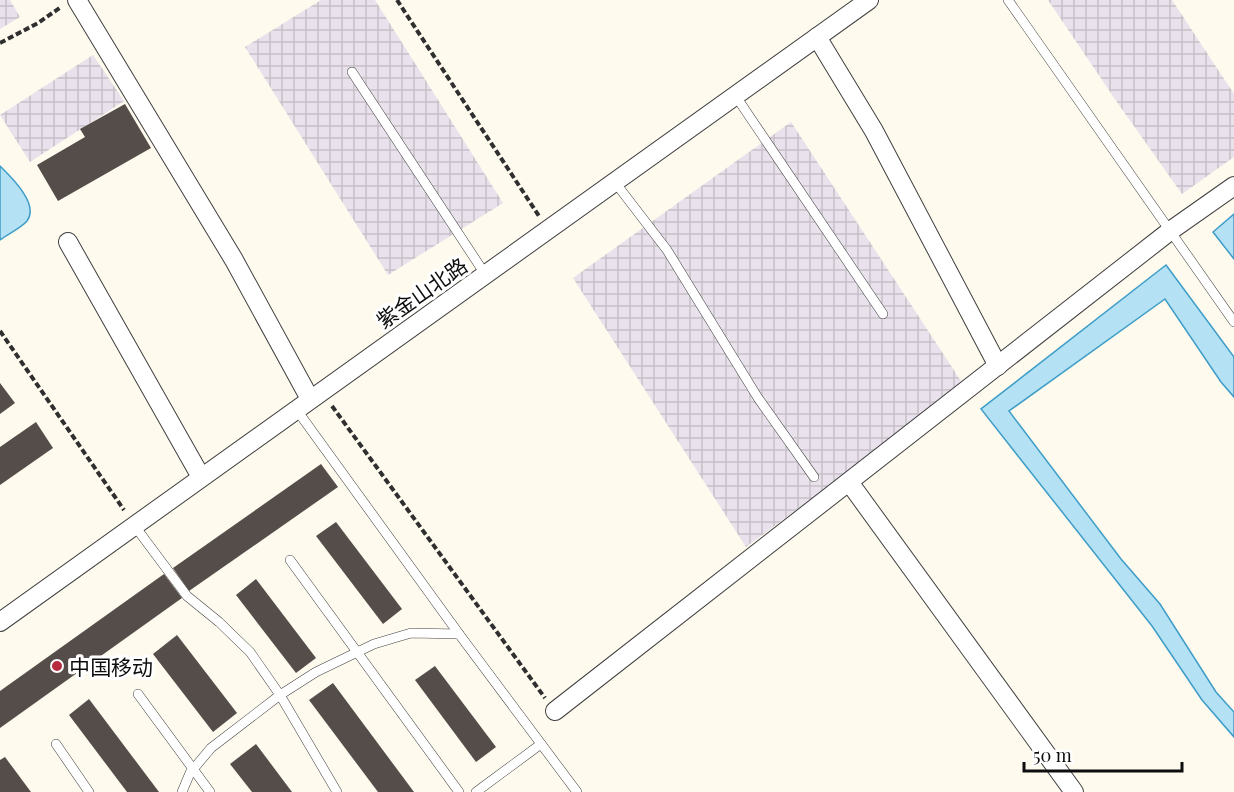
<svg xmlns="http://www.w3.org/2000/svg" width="1234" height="792" viewBox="0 0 1234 792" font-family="'Playfair Display','Noto Sans SC',serif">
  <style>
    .industrial { fill: url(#industrial-grid) }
    .water { fill: #b4e1f3; stroke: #3e9dc8; stroke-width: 1.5 }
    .building { fill: #554d4a }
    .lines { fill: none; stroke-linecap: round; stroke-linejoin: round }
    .service-casing { stroke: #404040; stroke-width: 10 }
    .minor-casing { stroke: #404040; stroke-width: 20 }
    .path { stroke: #2f2f2f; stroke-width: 4; stroke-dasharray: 6 3; stroke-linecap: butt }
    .service { stroke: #fff; stroke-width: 9 }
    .minor { stroke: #fff; stroke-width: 18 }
    .poi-dot { fill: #b72b3e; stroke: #fff; stroke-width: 2 }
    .labels { text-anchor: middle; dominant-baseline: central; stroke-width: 6; stroke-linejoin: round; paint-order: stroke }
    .street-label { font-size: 21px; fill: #0d0d0d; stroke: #fff }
    .poi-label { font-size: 21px; fill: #0d0d0d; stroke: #fff; text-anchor: start }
  </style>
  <defs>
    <pattern id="industrial-grid" width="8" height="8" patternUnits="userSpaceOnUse" patternTransform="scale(1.5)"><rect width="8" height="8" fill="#e9e1eb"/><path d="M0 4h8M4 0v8" fill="none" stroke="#c7c0c8"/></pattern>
  </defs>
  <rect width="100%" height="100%" fill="#fefaee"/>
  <g class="industrial">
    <path d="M0,0H10L20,17L0,29Z"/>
    <path d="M321,0H375L503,203L388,275L245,47Z"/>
    <path d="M1048,0H1172L1234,94V157L1182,194L1119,105Z"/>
    <path d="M93,55L124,101L30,162L0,115Z"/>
    <path d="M791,122L963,384L901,433L746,547L573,278Z"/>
  </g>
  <g class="water">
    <path d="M0,166C10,176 40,204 27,221C21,228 8,234 0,240Z"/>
    <path d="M1234,214V259L1213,232Z"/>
    <path d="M1166,265L1234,357V397L1221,382L1165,299L1009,411L1121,559L1160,604L1216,692L1234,712V737L1202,700L1152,626L981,409Z"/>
  </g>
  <g class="building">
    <path d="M125,104L151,148L58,201L37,165L85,137L80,129Z"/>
    <path d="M0,383L15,403L0,414Z"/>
    <path d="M36,422L53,448L0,485V447Z"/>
    <path d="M321,464L338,487L189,591L173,568Z"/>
    <path d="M336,522L402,609L383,624L316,536Z"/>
    <path d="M164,574L182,598L0,728V691Z"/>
    <path d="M256,579L316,658L296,673L236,595Z"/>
    <path d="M177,635L237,713L213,732L153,654Z"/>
    <path d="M435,666L496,747L476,762L415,680Z"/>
    <path d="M333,683L414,792H378L309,700Z"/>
    <path d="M89,699L159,792H127L69,715Z"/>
    <path d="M256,744L292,792H252L230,764Z"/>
    <path d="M5,757L31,792H0V760Z"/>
  </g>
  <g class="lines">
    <defs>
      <g id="service">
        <path d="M1008,0L1234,322"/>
        <path d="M352,72L485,274"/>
        <path d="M735,95L883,314"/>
        <path d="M614,181L667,250L758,398L814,477"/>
        <path d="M296,409L459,634L577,792"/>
        <path d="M134,525L187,596L219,622L250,652L280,695L337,792"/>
        <path d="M290,560L459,792"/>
        <path d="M138,694L210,792"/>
        <path d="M56,744L89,792"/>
        <path d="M182,792L190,773L211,748L280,695L316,672L374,644L411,633L459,634"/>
        <path d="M476,792L541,744"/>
      </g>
      <g id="minor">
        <path d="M77,0L234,260L310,399"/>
        <path d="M817,37L874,131L998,366"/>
        <path d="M68,242L201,477"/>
        <path d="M849,482L1074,792"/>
        <path d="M0,622L869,0"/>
        <path d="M555,711L1170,231L1234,186"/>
      </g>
    </defs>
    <use href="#service" class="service-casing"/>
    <use href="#minor" class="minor-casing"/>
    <g class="path">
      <path d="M397,0L539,216"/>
      <path d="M0,43L38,23L61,7"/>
      <path d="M0,331L124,510"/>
      <path d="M332,406L545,698"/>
    </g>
    <use href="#service" class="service"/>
    <use href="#minor" class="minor"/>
  </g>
  <circle class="poi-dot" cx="57" cy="666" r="6"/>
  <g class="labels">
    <g class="street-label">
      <text transform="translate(421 292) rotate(-35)">紫金山北路</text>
    </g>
    <g class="poi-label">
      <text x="69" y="666">中国移动</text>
    </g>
  </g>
  <path d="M1024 762v9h158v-9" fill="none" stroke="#0d0d0d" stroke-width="3"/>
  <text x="1033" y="762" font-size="18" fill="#0d0d0d" stroke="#ffffff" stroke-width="4.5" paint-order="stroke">50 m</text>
</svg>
